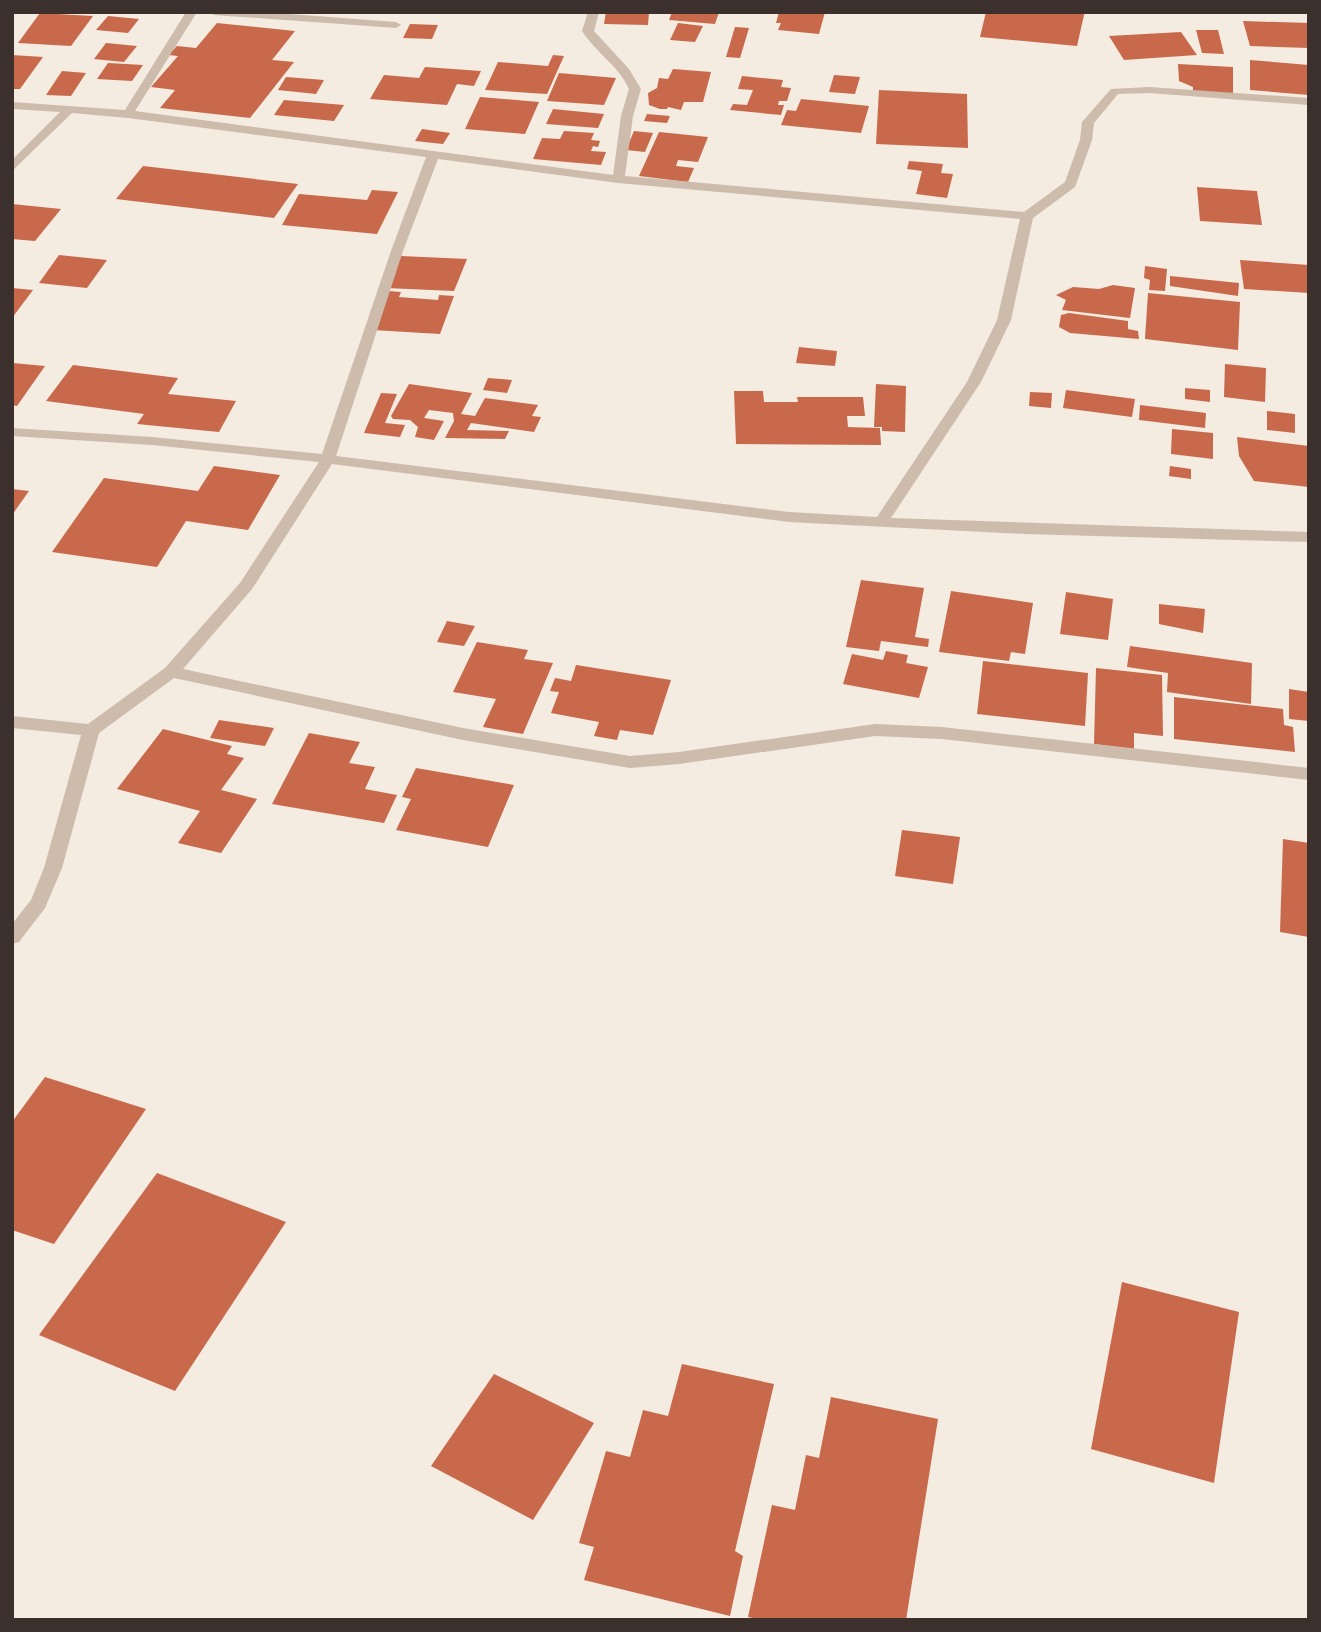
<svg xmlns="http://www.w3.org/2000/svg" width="1321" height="1632" viewBox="0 0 1321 1632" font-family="Inter,sans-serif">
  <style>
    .building { fill: #c8694b }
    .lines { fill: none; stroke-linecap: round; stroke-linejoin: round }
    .minor { fill: #cdbbac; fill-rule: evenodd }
  </style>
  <rect width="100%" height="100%" fill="#f4ebe1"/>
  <g class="building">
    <path d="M606,12H649L648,25L604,24Z"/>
    <path d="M672,12H719L715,24L669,20Z"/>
    <path d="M779,12H825L819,34L778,30L781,23H776Z"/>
    <path d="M986,12H1083L1084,15L1077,46L980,37Z"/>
    <path d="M40,13L93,16L71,46L18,43Z"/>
    <path d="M108,16L139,19L128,33L96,30Z"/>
    <path d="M1243,21L1309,23V48L1250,46Z"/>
    <path d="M217,23L295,31L272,60L294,62L250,118L160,108L175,90L151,87L178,56L168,55L177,46L196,48Z"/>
    <path d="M678,23L703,26L695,42L670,40Z"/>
    <path d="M410,24L438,25L432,39L403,38Z"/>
    <path d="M735,27L749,28L740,58L726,57Z"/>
    <path d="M1196,30H1218L1224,54L1202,53Z"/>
    <path d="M1181,32L1197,55L1124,60L1109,36Z"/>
    <path d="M106,43L137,46L124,62L94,59Z"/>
    <path d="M12,55L43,57L20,89H12Z"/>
    <path d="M553,55L564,56L547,94L485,90L498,62L548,66Z"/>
    <path d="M1250,60L1309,65V95L1250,90Z"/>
    <path d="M108,63L143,65L132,81L97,79Z"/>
    <path d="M1178,64L1233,67V94L1193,91V87L1179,81Z"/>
    <path d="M425,67L481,71L474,86L457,84L447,105L370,99L384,75L419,78Z"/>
    <path d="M673,69L711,72L703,102H684L681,110L668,107L667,109H660L649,105L648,93L657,88L659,78L668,79Z"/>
    <path d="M62,71L86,73L71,96L46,95Z"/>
    <path d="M559,73L616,78L604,105L547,101Z"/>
    <path d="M834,75L860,77L855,94L829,92Z"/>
    <path d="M742,76L783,80L781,87L791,88L787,101H779L778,105H784L781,115L730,110L733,104L747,105L753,90L738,89Z"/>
    <path d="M286,77L324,80L316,94L278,90Z"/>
    <path d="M879,90L967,94L968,148L876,144Z"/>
    <path d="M480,97L539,102L525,134L465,129Z"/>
    <path d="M801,99L869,106L861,133L781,125L787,110L796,111Z"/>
    <path d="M284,100L344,105L334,121L274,115Z"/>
    <path d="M553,109L604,114L598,128L546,124Z"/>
    <path d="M647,114L670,116L667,123L644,121Z"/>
    <path d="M422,129L450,133L443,144L415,141Z"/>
    <path d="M564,131L594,133L591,140L600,141L598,147L593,146L591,151L606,152L601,165L533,159L542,138L560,139Z"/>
    <path d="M634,131L653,133L645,152L626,150Z"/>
    <path d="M659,132L708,137L698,162L678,160L676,166L694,168L688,182L639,176Z"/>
    <path d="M909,161L943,164L941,173L953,174L947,198L916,194L922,171L907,169Z"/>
    <path d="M143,166L298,184L274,218L116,199Z"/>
    <path d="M1197,187L1257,191L1262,225L1200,221Z"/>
    <path d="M372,190L398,192L377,234L282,225L299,194L367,200Z"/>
    <path d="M12,204L61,209L35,241L12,239Z"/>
    <path d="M59,255L107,260L87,288L39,283Z"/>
    <path d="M401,256L467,259L454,291L386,288Z"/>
    <path d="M1240,260L1309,265V293L1244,289Z"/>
    <path d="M1145,266L1167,269L1165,291L1149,290L1150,280L1144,278Z"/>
    <path d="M1170,276L1239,283L1238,296L1170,286Z"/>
    <path d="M1113,285L1135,288L1130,318L1062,310L1066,300L1056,295L1073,287L1099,289Z"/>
    <path d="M12,288L33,290L12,318Z"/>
    <path d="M388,291L401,292L399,297L438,300L439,295L454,296L440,334L373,330Z"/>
    <path d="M1148,293L1240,302L1238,350L1145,339Z"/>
    <path d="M1069,313L1128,321V329L1138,331L1139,339L1070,333L1059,327L1061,315Z"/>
    <path d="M799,347L837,351L835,366L796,363Z"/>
    <path d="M13,363L45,366L17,406L12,405Z"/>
    <path d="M1225,364L1266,368L1265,402L1224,397Z"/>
    <path d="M73,365L178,378L168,394L236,401L219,432L137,424L144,414L46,401Z"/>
    <path d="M488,378L512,380L507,393L483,390Z"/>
    <path d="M409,384L472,393L461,414L475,416L485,398L538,405L532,416L541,417L534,432L471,423L467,430L509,431L505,439L445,438L454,421L453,413L429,410L424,418L444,421L434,440L415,437L418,427L410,420L393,419L391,416Z"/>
    <path d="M876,384L906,386L905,432L882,431V427H874Z"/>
    <path d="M1185,388L1210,390V402L1185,399Z"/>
    <path d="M1066,390L1135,399L1132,417L1063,408Z"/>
    <path d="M734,391H763L764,402H798L797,397H863L865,416H847L848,427L880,428L881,445L736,444Z"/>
    <path d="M1030,392L1052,393L1051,408L1029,406Z"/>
    <path d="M381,393L397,394L385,423L405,425L400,437L364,433Z"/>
    <path d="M1140,405L1206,413L1205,428L1139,420Z"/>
    <path d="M1267,411L1295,414V433L1267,430Z"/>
    <path d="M1172,429L1213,433V459L1171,454Z"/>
    <path d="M1237,437L1309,446V487L1254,481L1239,456Z"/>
    <path d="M214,466L280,475L248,530L186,521L157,567L52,552L104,478L198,491Z"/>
    <path d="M1170,466L1191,469V479L1169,476Z"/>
    <path d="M12,489L29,491L12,515Z"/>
    <path d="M861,580L924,588L915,637L929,639L928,647L881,641L879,651L846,647Z"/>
    <path d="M951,591L1033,603L1025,654L1011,652L1009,661L939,652Z"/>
    <path d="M1066,592L1113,599L1108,640L1060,634Z"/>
    <path d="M1159,604L1205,609L1203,633L1159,624Z"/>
    <path d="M447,621L475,626L464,646L437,642Z"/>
    <path d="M477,642L528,650L524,659L553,663L523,734L483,727L496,699L453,692Z"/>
    <path d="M1130,646L1252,663L1251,704L1167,692L1168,673L1127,667Z"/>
    <path d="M886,651L908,655L906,663L928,667L919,698L843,684L852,654L883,660Z"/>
    <path d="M983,661L1088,673L1085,726L977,714Z"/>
    <path d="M576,665L671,680L653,735L620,730L617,740L594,736L599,722L551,713L559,692L550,691L555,678L571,681Z"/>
    <path d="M1096,668L1162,675L1163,736L1134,733V749L1094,744Z"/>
    <path d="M1289,689L1309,692V721L1289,719Z"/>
    <path d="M1174,697L1283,709L1284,725L1293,727L1295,752L1174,739Z"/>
    <path d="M219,720L274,728L265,746L210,738Z"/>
    <path d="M163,729L232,746L227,754L244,758L221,790L257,799L221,853L178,843L200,811L117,789Z"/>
    <path d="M309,733L360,742L349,763L375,767L365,789L397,795L384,823L272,804Z"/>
    <path d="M416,768L514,785L488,847L396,830L411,799L402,797Z"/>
    <path d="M902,830L960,837L953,884L895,876Z"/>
    <path d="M1283,839L1309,843V937L1280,932Z"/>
    <path d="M45,1077L146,1109L54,1244L12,1230V1122Z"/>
    <path d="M157,1173L286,1222L175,1391L39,1335Z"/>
    <path d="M1122,1282L1239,1312L1214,1483L1091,1449Z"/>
    <path d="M682,1364L774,1384L735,1551L743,1556L730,1616L584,1580L594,1547L579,1543L606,1451L630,1457L643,1410L668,1416Z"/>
    <path d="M494,1374L594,1423L533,1520L431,1466Z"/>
    <path d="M831,1397L938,1419L906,1620H763L748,1617L772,1505L795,1510L806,1455L819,1458Z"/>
  </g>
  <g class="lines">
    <g class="minor">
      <path d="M186,12H197L135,111L613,175L621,116L629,89C619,66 596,53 582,31L588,12H599L594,31L629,69L641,89L633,116L625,176L1024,212L1065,182L1080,140L1082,122L1111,89L1149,87L1309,98V105L1149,93L1118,94L1094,123L1092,140L1075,187L1033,218L1011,320L981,382L891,518L1309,532V542L1025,534L789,522L332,464L252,589L183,669L463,728L630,756L679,752L875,724L942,727L1309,768V780L942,739L875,736L679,764L630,768L463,740L174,678L99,733L62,868L45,908L19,942L12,944V924L31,900L44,868L81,735L12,728V716L88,724L165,668L240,583L319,462L152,445L12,436V428L152,437L322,454L391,251L426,157L128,118L72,113L12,171V160L60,112L12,109V102L125,110ZM438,159L618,183L1020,219L997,320L967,382L877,517L789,512L336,456L403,251Z"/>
      <path d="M209,12H263L396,22L401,25L396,28L214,15Z"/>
    </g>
  </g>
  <rect width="1321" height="1632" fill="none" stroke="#3b302b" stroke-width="28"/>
</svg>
